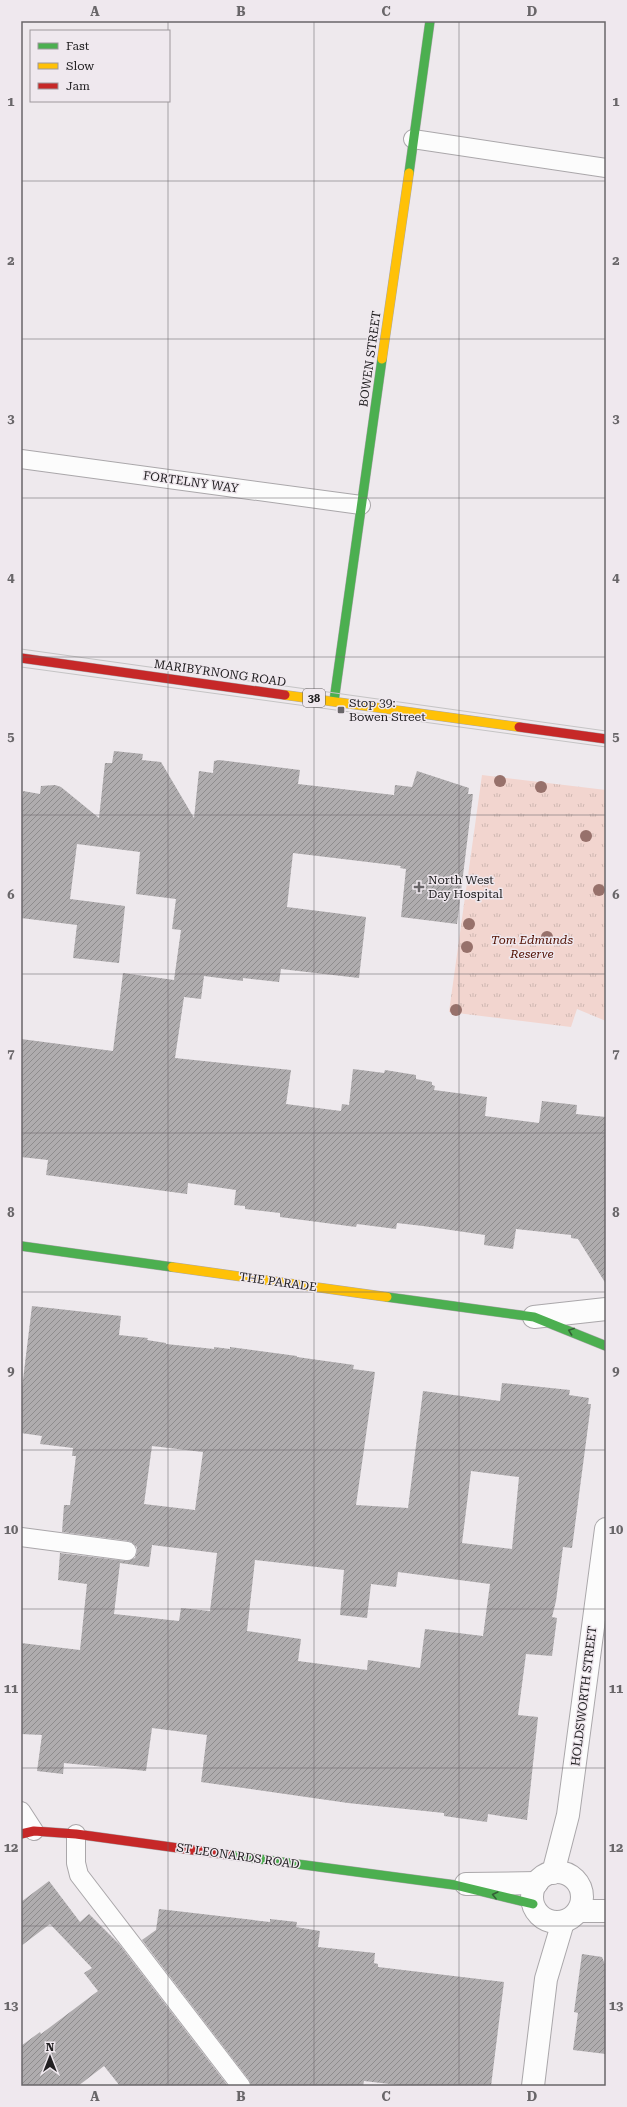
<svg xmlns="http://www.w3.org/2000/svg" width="627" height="2107" viewBox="0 0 627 2107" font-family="'Roboto Serif',serif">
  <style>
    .park { fill: url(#park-tufts) }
    .building { fill: url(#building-hatch); fill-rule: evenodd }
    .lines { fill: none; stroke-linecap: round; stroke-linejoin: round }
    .lane-casing { stroke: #aaa7aa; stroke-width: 20 }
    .street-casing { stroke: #aaa7aa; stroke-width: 24 }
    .fast-casing { stroke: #aaa7aa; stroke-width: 10 }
    .slow-casing { stroke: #aaa7aa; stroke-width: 10 }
    .jam-casing { stroke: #aaa7aa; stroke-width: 10 }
    .lane { stroke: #fcfcfc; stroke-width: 18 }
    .street { stroke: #fcfcfc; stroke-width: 22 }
    .fast { stroke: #4caf50; stroke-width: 9 }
    .slow { stroke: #ffc107; stroke-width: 9 }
    .jam { stroke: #c62828; stroke-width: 9 }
    .tram { stroke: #c5c4c5; stroke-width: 1 }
    .tree { fill: #97716b }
    .oneway { stroke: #356037 }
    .grid { fill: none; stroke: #696669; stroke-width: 1; stroke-opacity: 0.55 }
    .poi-dot { fill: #696669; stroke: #efe8ee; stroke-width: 1.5 }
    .labels { text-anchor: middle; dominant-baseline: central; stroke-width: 3; stroke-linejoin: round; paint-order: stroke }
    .shield { fill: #efe8ee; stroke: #605c5f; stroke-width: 1 }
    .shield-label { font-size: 11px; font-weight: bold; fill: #222022 }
    .street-label { font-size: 12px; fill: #222022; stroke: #efe8ee }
    .poi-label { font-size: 12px; fill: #222022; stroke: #efe8ee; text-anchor: start }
    .park-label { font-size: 12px; font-style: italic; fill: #500f01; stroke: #efe8ee }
    .neatline { fill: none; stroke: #696669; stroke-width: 1.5 }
    .grid-label { font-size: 13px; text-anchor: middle; font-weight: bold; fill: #696669 }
  </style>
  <defs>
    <pattern id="park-tufts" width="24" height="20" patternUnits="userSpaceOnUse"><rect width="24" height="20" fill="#f2d5cf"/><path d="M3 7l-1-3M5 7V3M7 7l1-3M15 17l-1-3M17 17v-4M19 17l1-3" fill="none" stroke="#cfb7b1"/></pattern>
    <pattern id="building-hatch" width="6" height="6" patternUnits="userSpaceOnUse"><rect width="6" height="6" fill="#afacae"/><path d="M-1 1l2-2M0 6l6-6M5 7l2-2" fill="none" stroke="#8e8c8d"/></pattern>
  </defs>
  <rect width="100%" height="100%" fill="#eee9ed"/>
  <path class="park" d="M482,775L606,790V1021L577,1009L571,1027L449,1012Z"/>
  <g class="building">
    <path d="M114,751L143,754L142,760L161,762L194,818L199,771L213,773L214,761L219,760L300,770L298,784L394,795L395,785L412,787L417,771L469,788L468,794H473L457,924L401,917L406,869L400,868L401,866L293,853L287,907L366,917L359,978L281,969L279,982L243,978V981L204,976L201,999L184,997L175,1058L291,1070L286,1104L341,1111L342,1104L349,1105L353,1069L384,1073L385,1070L416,1075V1079L432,1082V1085L435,1086L434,1090L487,1097L485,1116L539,1123L542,1101L577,1105L576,1114L606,1117V1284L578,1239L571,1238V1235L516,1229L513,1249L484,1245L485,1235L423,1226L397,1223L396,1229L357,1224L356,1227L280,1217V1213L245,1209V1206L234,1205L236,1190L188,1183L187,1194L46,1175L48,1160L21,1157V1039L113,1051L123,973L174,980L181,930L172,929L176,899L136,894L140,852L77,844L70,899L125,906L119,963L73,958L77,925L21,918V808L23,791L40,794L41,786L55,785L61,787L99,818L105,763H112Z"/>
    <path d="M32,1306L121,1316L119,1335L148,1338L147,1340L166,1343V1344L214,1349V1347L230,1349V1347L297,1356V1357L354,1365L353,1369L375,1372L356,1505L408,1508L423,1391L500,1401L502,1383L570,1390L569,1395L589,1398L588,1404H591L572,1548L563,1547L556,1601L552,1617L557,1618L552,1656L526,1654L518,1715L538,1717L527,1820L488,1814L487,1822L444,1816V1813L348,1803L201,1782L207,1735L152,1728L146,1771L64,1763L63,1774L37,1771L42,1735L21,1734V1643L80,1650L87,1584L58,1580L60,1553L126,1561L135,1558L137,1552V1547L129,1541L62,1532L64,1505H70L76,1456H72L73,1448L40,1444L42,1436L21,1433V1396ZM152,1446L203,1452L195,1510L144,1504ZM471,1471L519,1477L512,1549L462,1543ZM152,1545L217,1553L210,1611L181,1608L179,1621L114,1614L120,1563L149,1567ZM255,1560L344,1570L340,1615L367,1618L371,1584L396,1587L398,1572L490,1584L483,1636L425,1629L420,1668L368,1660L367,1670L298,1661L301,1639L247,1631Z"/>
    <path d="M49,1881L80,1922L89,1914L119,1944L228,2086H120L104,2066L78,2086H21V2046L40,2032L41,2034L98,1991L84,1973L92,1968L50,1924L21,1946V1902Z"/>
    <path d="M159,1909L270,1922V1919L297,1922L296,1927L320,1931L318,1947L375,1953L374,1963L378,1964V1967L504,1982L491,2086H407L364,2081L363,2086H251L249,2080L142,1940L156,1930Z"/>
    <path d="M582,1954L602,1957L606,1967V2054L573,2050L578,2013L574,2012Z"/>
  </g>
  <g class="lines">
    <defs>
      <g id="lane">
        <path d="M413,139L606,168"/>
        <path d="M21,459L361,505"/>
        <path d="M21,1537L127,1551"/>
        <path d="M21,1811L34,1831"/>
        <path d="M76,1834V1863L79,1875L241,2086"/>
      </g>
      <g id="street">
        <path d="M534,1317L606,1309"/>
        <circle cx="557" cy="1897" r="25"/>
        <path d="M553,1873L568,1815L606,1529"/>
        <path d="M466,1884L537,1883"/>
        <path d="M579,1911H606"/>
        <path d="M533,2086L546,1979L563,1922"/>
      </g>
      <g id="fast">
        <path d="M409,173L430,21"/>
        <path d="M334,701L382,359"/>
        <path d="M21,1246L172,1267"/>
        <path d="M387,1297L534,1317L606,1346"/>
        <path d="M229,1855L455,1885L533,1904"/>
      </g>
      <g id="slow">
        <path d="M382,359L409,173"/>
        <path d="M285,695L519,727"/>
        <path d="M172,1267L387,1297"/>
      </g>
      <g id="jam">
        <path d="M21,658L285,695"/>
        <path d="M519,727L606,739"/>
        <path d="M21,1834L34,1831L76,1834L229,1855"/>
      </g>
    </defs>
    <use href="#lane" class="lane-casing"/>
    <use href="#street" class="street-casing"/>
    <use href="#fast" class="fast-casing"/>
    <use href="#slow" class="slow-casing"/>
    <use href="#jam" class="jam-casing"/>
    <use href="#lane" class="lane"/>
    <use href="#street" class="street"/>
    <use href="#fast" class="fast"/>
    <use href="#slow" class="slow"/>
    <use href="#jam" class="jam"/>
    <g class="tram">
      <path d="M21,649L606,731"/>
      <path d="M21,667L606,747"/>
    </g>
  </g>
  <g class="tree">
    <circle cx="500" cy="781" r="6"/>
    <circle cx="541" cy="787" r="6"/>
    <circle cx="586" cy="836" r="6"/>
    <circle cx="599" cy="890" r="6"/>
    <circle cx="469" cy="924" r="6"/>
    <circle cx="547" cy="937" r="6"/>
    <circle cx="467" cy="947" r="6"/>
    <circle cx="456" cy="1010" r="6"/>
  </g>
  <defs><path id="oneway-chevron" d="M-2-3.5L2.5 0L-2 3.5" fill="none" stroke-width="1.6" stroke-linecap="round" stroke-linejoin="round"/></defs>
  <g class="oneway">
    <use href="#oneway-chevron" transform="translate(571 1331) rotate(-160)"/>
    <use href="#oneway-chevron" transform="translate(495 1895) rotate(-166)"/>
  </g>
  <path class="grid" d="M168,21V31M314,21V2086M459,21V2086M168,101V2086M21,181H606M21,339H606M21,498H606M21,657H606M21,815H606M21,974H606M21,1133H606M21,1292H606M21,1450H606M21,1609H606M21,1768H606M21,1926H606"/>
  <g class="poi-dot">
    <rect x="337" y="706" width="8" height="8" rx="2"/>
    <path d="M417 881h4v4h4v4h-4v4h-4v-4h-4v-4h4z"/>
  </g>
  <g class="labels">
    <rect class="shield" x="303" y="689" width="22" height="18" rx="3"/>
    <g class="shield-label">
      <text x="314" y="698">38</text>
    </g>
    <g class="street-label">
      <text transform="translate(370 359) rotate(-82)">BOWEN STREET</text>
      <text transform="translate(191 482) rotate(8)">FORTELNY WAY</text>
      <text transform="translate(220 673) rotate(8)">MARIBYRNONG ROAD</text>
      <text transform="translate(278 1282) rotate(8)">THE PARADE</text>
      <text transform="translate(584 1696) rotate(-83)">HOLDSWORTH STREET</text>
      <text transform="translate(238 1856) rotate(8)">ST LEONARDS ROAD</text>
    </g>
    <g class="poi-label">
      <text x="349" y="703">Stop 39:<tspan x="349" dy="14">Bowen Street</tspan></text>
      <text x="428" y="880">North West<tspan x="428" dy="14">Day Hospital</tspan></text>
    </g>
    <g class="park-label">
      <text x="532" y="940">Tom Edmunds<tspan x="532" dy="14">Reserve</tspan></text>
    </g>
  </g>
  <rect width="627" height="2107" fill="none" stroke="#efe8ee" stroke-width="44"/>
  <rect x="30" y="30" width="140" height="72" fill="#efe8ee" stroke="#9d989c"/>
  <rect x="38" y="43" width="20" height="6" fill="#4caf50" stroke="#9d989c"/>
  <text x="66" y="50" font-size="12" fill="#222022">Fast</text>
  <rect x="38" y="63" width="20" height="6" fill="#ffc107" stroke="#9d989c"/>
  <text x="66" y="70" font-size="12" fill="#222022">Slow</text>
  <rect x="38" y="83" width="20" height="6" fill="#c62828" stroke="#9d989c"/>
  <text x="66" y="90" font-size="12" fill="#222022">Jam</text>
  <g transform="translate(50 2057)" stroke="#efe8ee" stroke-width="3" paint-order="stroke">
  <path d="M0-3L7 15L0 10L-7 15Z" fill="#222022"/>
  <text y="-6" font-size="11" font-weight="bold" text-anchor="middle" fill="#222022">N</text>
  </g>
  <rect x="22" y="22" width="583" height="2063" class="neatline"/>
  <g class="grid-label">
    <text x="95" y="16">A</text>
    <text x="241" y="16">B</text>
    <text x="386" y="16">C</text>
    <text x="532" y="16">D</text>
    <text x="11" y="106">1</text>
    <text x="616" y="106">1</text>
    <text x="11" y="265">2</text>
    <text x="616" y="265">2</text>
    <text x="11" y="423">3</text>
    <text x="616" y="423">3</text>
    <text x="11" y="582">4</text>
    <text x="616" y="582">4</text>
    <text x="11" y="741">5</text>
    <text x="616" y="741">5</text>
    <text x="11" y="899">6</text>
    <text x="616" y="899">6</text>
    <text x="11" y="1058">7</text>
    <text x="616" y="1058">7</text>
    <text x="11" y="1217">8</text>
    <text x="616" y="1217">8</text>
    <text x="11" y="1375">9</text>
    <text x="616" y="1375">9</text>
    <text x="11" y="1534">10</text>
    <text x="616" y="1534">10</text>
    <text x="11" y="1693">11</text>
    <text x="616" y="1693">11</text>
    <text x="11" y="1852">12</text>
    <text x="616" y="1852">12</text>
    <text x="11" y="2010">13</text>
    <text x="616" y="2010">13</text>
    <text x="95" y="2101">A</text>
    <text x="241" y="2101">B</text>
    <text x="386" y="2101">C</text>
    <text x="532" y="2101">D</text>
  </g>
</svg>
